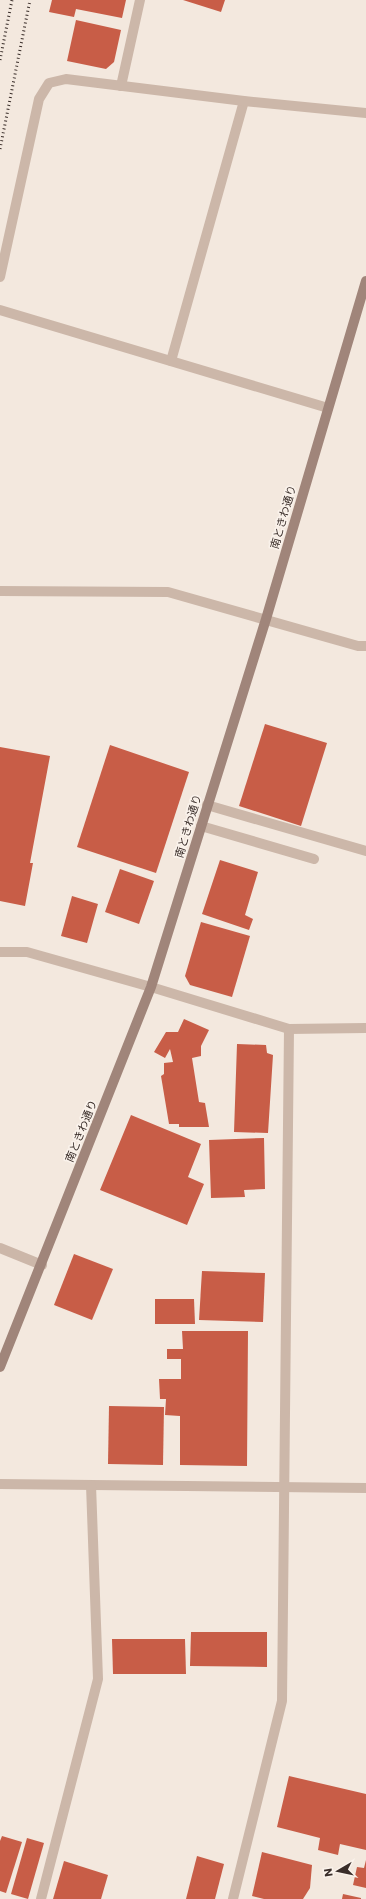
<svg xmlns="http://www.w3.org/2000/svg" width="366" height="1899" viewBox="0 0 366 1899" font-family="Poppins,'Noto Sans JP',sans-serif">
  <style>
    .building { fill: #c85d47 }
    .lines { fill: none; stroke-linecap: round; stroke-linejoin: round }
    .lane { stroke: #ccb7a9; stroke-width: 10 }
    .street { stroke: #ccb7a9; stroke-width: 10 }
    .secondary { stroke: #a0857a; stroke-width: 10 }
    .rail { stroke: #392d29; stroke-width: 3; stroke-dasharray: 1 3; stroke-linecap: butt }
    .labels { text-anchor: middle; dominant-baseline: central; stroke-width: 3.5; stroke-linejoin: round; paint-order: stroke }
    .street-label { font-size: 11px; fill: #392d29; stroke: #faf2eb }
  </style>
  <rect width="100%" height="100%" fill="#f3e8de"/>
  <g class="building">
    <path d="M52,0H126L122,18L76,9L74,17L49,12Z"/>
    <path d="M183,0H225L221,12Z"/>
    <path d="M76,20L121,30L114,62L106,69L67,61Z"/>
    <path d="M265,724L327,743L301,826L239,806Z"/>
    <path d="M110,745L189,772L156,873L77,847Z"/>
    <path d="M0,747L50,756L30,863H33L25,906L0,901Z"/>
    <path d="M220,860L258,872L245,915L253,919L249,930L202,914Z"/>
    <path d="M120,869L154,881L139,924L105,912Z"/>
    <path d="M72,896L98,904L87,943L61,936Z"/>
    <path d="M201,922L250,936L232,997L190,985L185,976Z"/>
    <path d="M184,1019L209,1030L201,1046V1056L192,1058L199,1102L205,1103L209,1127H179V1124H169L161,1076L164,1074V1063L173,1062L170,1049L165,1058L154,1052L166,1032H178Z"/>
    <path d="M237,1044L266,1045L267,1053L273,1055L268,1133L234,1132Z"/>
    <path d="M131,1115L201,1144L188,1177L204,1184L187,1225L100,1190Z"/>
    <path d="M264,1138L265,1189L244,1190L245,1197L211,1198L209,1140Z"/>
    <path d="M74,1254L113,1269L92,1320L54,1305Z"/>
    <path d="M202,1271L265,1273L263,1322L199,1320Z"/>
    <path d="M155,1299H194L195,1324H155Z"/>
    <path d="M182,1331H248L247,1466L180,1465V1416L165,1415L166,1399H160L159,1379H181V1359H167V1349H183Z"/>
    <path d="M109,1406L164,1407L163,1465L108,1464Z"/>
    <path d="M191,1632H267V1667L190,1666Z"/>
    <path d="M112,1639H185L186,1674H113Z"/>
    <path d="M289,1776L366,1794V1850L340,1844L338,1855L318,1850L320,1838L277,1827Z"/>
    <path d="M2,1836L22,1842L6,1893L0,1891V1841Z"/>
    <path d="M27,1838L44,1843L28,1899L11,1894Z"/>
    <path d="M262,1852L312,1865L310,1888L303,1899H264L252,1896Z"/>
    <path d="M197,1856L224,1864L215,1899H186Z"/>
    <path d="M366,1860V1888L353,1885L357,1867L364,1868Z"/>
    <path d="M64,1861L108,1875L101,1899H53Z"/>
    <path d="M343,1894L361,1898V1899H342Z"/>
  </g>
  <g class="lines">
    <g class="lane">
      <path d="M171,361L244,101"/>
      <path d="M207,805L366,851"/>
      <path d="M201,826L314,859"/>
    </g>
    <g class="street">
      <path d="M121,86L140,0"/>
      <path d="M0,277L39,99L49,83L66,79L244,101L366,113"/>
      <path d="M0,310L328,408"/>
      <path d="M0,591L168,592L358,646H366"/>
      <path d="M0,952H27L151,987L289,1029L366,1028"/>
      <path d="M0,1248L42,1265"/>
      <path d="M0,1484L366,1488"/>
      <path d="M41,1899L98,1679L91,1485"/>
      <path d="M233,1899L282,1701L289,1029"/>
    </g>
    <path class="secondary" d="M0,1367L151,987L266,619L366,281"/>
    <g class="rail">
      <path d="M0,60L12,0"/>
      <path d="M0,149L30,0"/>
    </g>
  </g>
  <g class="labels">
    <g class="street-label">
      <text transform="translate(283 517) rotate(-74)">南ときわ通り</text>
      <text transform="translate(188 826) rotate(-73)">南ときわ通り</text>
      <text transform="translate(81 1131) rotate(-68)">南ときわ通り</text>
    </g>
  </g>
  <g transform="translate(338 1871) rotate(261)" stroke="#faf2eb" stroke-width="3" paint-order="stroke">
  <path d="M0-3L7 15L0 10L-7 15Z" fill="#392d29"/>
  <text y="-6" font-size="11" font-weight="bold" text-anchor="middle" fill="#392d29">N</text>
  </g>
</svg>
